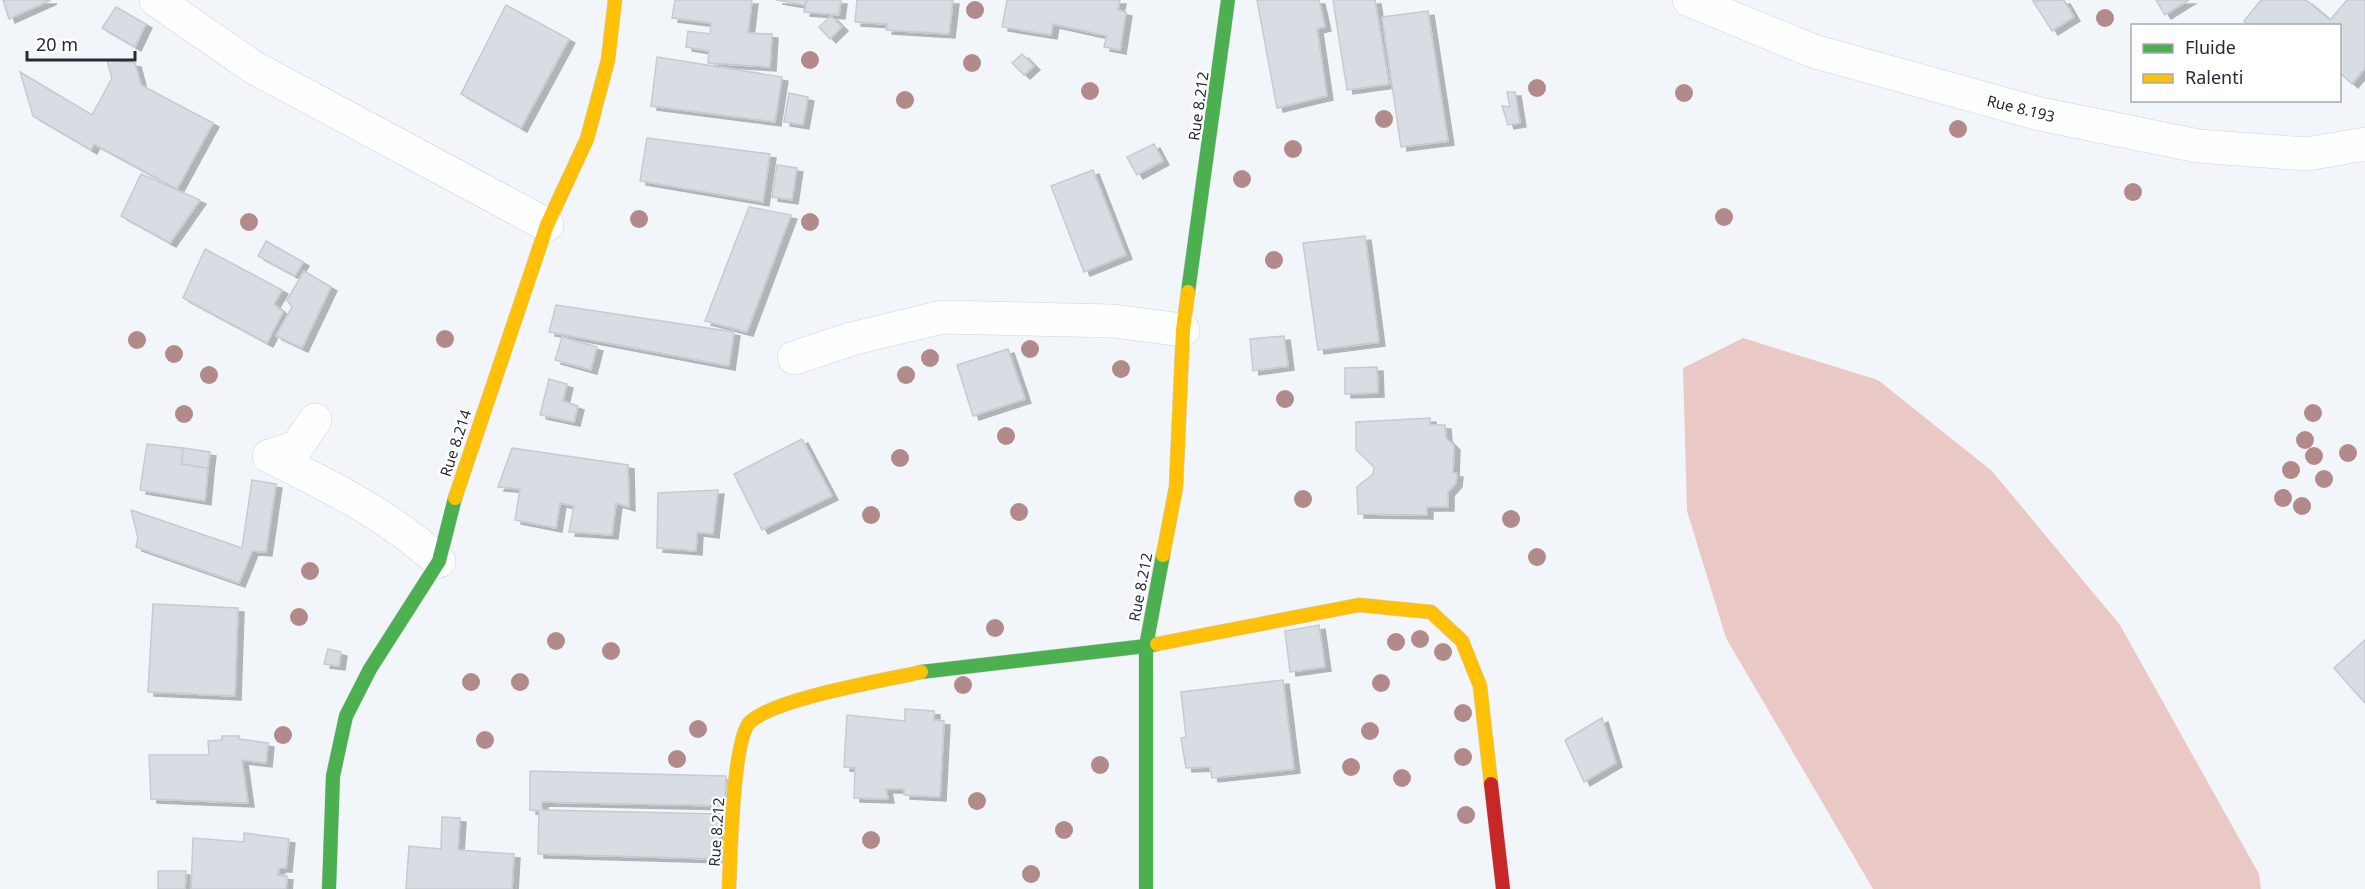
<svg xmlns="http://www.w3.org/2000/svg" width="2365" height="889" viewBox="0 0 2365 889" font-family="'Noto Sans',sans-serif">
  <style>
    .forest { fill: #e9c8c6 }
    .building { fill: #d8dde3; stroke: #c5cbd0; stroke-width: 1.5; filter: url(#shadow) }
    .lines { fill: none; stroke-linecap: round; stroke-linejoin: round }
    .street-casing { stroke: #cfd4da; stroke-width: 34 }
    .fast-casing { stroke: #cfd4da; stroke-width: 15 }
    .slow-casing { stroke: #cfd4da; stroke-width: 15 }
    .jam-casing { stroke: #cfd4da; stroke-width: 15 }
    .street { stroke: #fdfefe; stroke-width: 33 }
    .fast { stroke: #4caf50; stroke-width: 14 }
    .slow { stroke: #ffc107; stroke-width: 14 }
    .jam { stroke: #c62828; stroke-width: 14 }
    .tree { fill: #b18a89 }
    .labels { text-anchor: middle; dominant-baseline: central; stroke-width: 4.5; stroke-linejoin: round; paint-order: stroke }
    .street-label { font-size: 15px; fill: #252c33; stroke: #fff }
  </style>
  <defs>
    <filter id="shadow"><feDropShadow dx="6" dy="4" stdDeviation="0" flood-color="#0004"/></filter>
  </defs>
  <rect width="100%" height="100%" fill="#f2f6fa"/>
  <path class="forest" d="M1743,338L1878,380L1992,471L2120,625L2259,874L2261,889H1873L1726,638L1687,511L1683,368Z"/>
  <g class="building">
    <path d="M3,0H51L9,19Z"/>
    <path d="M675,0H752L748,33L772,34L770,67L708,63L709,51L686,47L688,31L710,34L711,23L672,18Z"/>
    <path d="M776,0H806L805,5Z"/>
    <path d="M807,0H841L839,15L804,12Z"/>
    <path d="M857,0H953L949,34L886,30L887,24L855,22Z"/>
    <path d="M1007,0H1120L1118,10L1126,12L1120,50L1104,47L1107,36L1053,24L1051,35L1002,27Z"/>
    <path d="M1257,0H1319L1325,27L1317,29L1327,96L1277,108Z"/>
    <path d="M1333,0H1375L1389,84L1347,90Z"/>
    <path d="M2064,0L2074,17L2052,31L2033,1Z"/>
    <path d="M2156,0H2189L2165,15Z"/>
    <path d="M2261,0H2306L2330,20L2347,0H2365V68L2352,84L2340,73V26H2249L2244,21Z"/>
    <path d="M506,5L569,39L521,128L461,94Z"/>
    <path d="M116,7L146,24L135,47L102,28Z"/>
    <path d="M1428,11L1448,141L1401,147L1382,17Z"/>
    <path d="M831,16L842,27L830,39L819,27Z"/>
    <path d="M1022,54L1034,66L1024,75L1012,63Z"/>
    <path d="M657,57L782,77L775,122L651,106Z"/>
    <path d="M107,60L135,63L141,85L213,123L177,189L94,144L91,150L33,116L20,72L92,115L112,78Z"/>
    <path d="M1507,92H1515L1520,123L1508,125L1502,106L1510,107Z"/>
    <path d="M789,93L808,97L803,125L784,122Z"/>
    <path d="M647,138L770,154L763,202L640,181Z"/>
    <path d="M1154,144L1163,161L1137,175L1127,157Z"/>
    <path d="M777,165L797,168L792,200L772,197Z"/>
    <path d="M1093,170L1126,255L1084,272L1051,186Z"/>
    <path d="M141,174L200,200L170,243L121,216Z"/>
    <path d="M749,207L791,215L747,332L705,321Z"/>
    <path d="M1365,236L1379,342L1318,350L1303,243Z"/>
    <path d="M266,241L303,262L295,276L258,256Z"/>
    <path d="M205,249L282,290L274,304L283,312L267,343L183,298Z"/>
    <path d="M304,271L331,287L302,348L276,336L292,307L287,300Z"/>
    <path d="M556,305L734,332L729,366L549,332Z"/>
    <path d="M1284,336L1288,366L1253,371L1250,339Z"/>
    <path d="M562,337L597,347L591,370L555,360Z"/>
    <path d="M1008,349L1025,399L973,416L957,365Z"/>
    <path d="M1377,367L1378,393L1345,394V368Z"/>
    <path d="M549,379L567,384L563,401L578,406L574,422L540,415Z"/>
    <path d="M1430,418V425H1445L1446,438L1454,446L1453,473H1457L1456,483L1448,492V507H1427V515L1358,514L1357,487L1373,474L1374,467L1356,450V422Z"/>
    <path d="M802,439L832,496L762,530L734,474Z"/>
    <path d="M147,444L183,448L182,464L208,468L205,501L140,490Z"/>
    <path d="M183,448L210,452L208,468L182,464Z"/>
    <path d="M512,448L628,465L629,507L616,503L612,535L569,532L574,506L560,503L556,528L515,520L520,489L498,487Z"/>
    <path d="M252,480L276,484L266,552L252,551L239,583L136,547L138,538L131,510L242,548Z"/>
    <path d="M718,490L713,534L697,532L696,551L657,548L658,493Z"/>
    <path d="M153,604L238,608L235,696L148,692Z"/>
    <path d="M1319,625L1325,667L1290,672L1285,631Z"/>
    <path d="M2365,640V703L2334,668Z"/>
    <path d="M328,649L341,652L339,666L324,664Z"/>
    <path d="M1283,680L1294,769L1212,778L1210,767L1186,768L1181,738L1186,737L1181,692Z"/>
    <path d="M905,709L934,711V720L944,721L940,797L904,795V789H886L888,799L854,798L855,768L844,767L847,715L905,721Z"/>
    <path d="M1602,718L1616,763L1584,782L1565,740Z"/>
    <path d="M222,736H239V739L268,743L266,763L242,760L248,803L151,799L149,755H209L208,741L222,740Z"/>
    <path d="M530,771L726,776L725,806L542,802V810L720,814L719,859L538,854L539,811L530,810Z"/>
    <path d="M442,817L460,818L458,850L514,854L512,889H406L409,846L441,849Z"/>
    <path d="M244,833L289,839L286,868H279L278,875L287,876L286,889H191L193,838L244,842Z"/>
    <path d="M158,871H186L185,889H158Z"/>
  </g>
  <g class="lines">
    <defs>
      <g id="street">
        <path d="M156,0L253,67L547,225"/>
        <path d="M1689,0L1813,51L2040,114L2198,146L2307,154L2365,144"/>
        <path d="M794,358L851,339L942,317L1113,321L1183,330"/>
        <path d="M315,420L297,447L269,456C333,488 385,513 439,561"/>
      </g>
      <g id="fast">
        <path d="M1188,292L1228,0"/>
        <path d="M921,672L1146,646L1163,555"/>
        <path d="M329,889L333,776L346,716L370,669L439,561L455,498"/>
        <path d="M1146,889V646L1157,644"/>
      </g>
      <g id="slow">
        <path d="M455,498L547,225L587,139L608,60L615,0"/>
        <path d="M1163,555L1176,487L1183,330L1188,292"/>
        <path d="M1157,644L1359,605L1431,612L1462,641L1480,686L1491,784"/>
        <path d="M729,889C730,861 733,738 750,722C776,698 882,681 921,672"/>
      </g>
      <path id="jam" d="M1491,784L1503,889"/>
    </defs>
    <use href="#street" class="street-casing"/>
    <use href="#fast" class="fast-casing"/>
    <use href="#slow" class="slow-casing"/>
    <use href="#jam" class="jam-casing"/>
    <use href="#street" class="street"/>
    <use href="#fast" class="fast"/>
    <use href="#slow" class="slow"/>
    <use href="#jam" class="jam"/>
  </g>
  <g class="tree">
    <circle cx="975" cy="10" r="9"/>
    <circle cx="2105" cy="18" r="9"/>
    <circle cx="810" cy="60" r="9"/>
    <circle cx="972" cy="63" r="9"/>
    <circle cx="1537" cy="88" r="9"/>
    <circle cx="1090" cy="91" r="9"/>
    <circle cx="1684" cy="93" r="9"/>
    <circle cx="905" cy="100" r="9"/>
    <circle cx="1384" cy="119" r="9"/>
    <circle cx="1958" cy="129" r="9"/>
    <circle cx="1293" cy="149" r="9"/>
    <circle cx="1242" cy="179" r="9"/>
    <circle cx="2133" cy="192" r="9"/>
    <circle cx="1724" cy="217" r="9"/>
    <circle cx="639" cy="219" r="9"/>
    <circle cx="249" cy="222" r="9"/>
    <circle cx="810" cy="222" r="9"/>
    <circle cx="1274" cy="260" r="9"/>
    <circle cx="445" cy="339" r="9"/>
    <circle cx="137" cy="340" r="9"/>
    <circle cx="1030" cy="349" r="9"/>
    <circle cx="174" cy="354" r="9"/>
    <circle cx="930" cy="358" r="9"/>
    <circle cx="1121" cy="369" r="9"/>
    <circle cx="209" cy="375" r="9"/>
    <circle cx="906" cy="375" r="9"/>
    <circle cx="1285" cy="399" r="9"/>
    <circle cx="2313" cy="413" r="9"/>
    <circle cx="184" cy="414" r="9"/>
    <circle cx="1006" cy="436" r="9"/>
    <circle cx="2305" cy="440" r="9"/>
    <circle cx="2348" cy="453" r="9"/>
    <circle cx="2314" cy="456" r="9"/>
    <circle cx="900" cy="458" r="9"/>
    <circle cx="2291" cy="470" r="9"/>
    <circle cx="2324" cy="479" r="9"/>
    <circle cx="2283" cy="498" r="9"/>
    <circle cx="1303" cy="499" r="9"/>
    <circle cx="2302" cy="506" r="9"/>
    <circle cx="1019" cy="512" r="9"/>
    <circle cx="871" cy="515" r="9"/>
    <circle cx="1511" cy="519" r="9"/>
    <circle cx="1537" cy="557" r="9"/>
    <circle cx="310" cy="571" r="9"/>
    <circle cx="299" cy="617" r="9"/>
    <circle cx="995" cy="628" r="9"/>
    <circle cx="1420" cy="639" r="9"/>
    <circle cx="556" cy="641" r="9"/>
    <circle cx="1396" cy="642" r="9"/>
    <circle cx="611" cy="651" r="9"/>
    <circle cx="1443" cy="652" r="9"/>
    <circle cx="471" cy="682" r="9"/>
    <circle cx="520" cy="682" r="9"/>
    <circle cx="1381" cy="683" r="9"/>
    <circle cx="963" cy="685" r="9"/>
    <circle cx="1463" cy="713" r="9"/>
    <circle cx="698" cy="729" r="9"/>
    <circle cx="1370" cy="731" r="9"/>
    <circle cx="283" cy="735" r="9"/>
    <circle cx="485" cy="740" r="9"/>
    <circle cx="1463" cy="757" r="9"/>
    <circle cx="677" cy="759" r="9"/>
    <circle cx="1100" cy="765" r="9"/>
    <circle cx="1351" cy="767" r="9"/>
    <circle cx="1402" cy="778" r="9"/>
    <circle cx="977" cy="801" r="9"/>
    <circle cx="1466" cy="815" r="9"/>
    <circle cx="1064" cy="830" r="9"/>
    <circle cx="871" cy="840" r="9"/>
    <circle cx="1031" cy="874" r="9"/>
  </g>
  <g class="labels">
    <g class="street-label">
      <text transform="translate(1198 106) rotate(-82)">Rue 8.212</text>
      <text transform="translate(2021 108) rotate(14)">Rue 8.193</text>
      <text transform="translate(455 443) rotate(-72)">Rue 8.214</text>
      <text transform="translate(1140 587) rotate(-79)">Rue 8.212</text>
      <text transform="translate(716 832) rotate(-86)">Rue 8.212</text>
    </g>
  </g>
  <rect x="2131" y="24" width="210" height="78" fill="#ffffff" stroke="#a8abad" stroke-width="1.5"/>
  <rect x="2143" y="44" width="30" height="9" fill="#4caf50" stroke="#a8abad" stroke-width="1.5"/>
  <text x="2185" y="54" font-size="18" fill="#252c33">Fluide</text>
  <rect x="2143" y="74" width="30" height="9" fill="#ffc107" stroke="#a8abad" stroke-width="1.5"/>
  <text x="2185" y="84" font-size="18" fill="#252c33">Ralenti</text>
  <path d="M27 51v9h108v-9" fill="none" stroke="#252c33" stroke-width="3"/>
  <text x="36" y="51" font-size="18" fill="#252c33" stroke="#ffffff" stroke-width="4.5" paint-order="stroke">20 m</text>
</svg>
